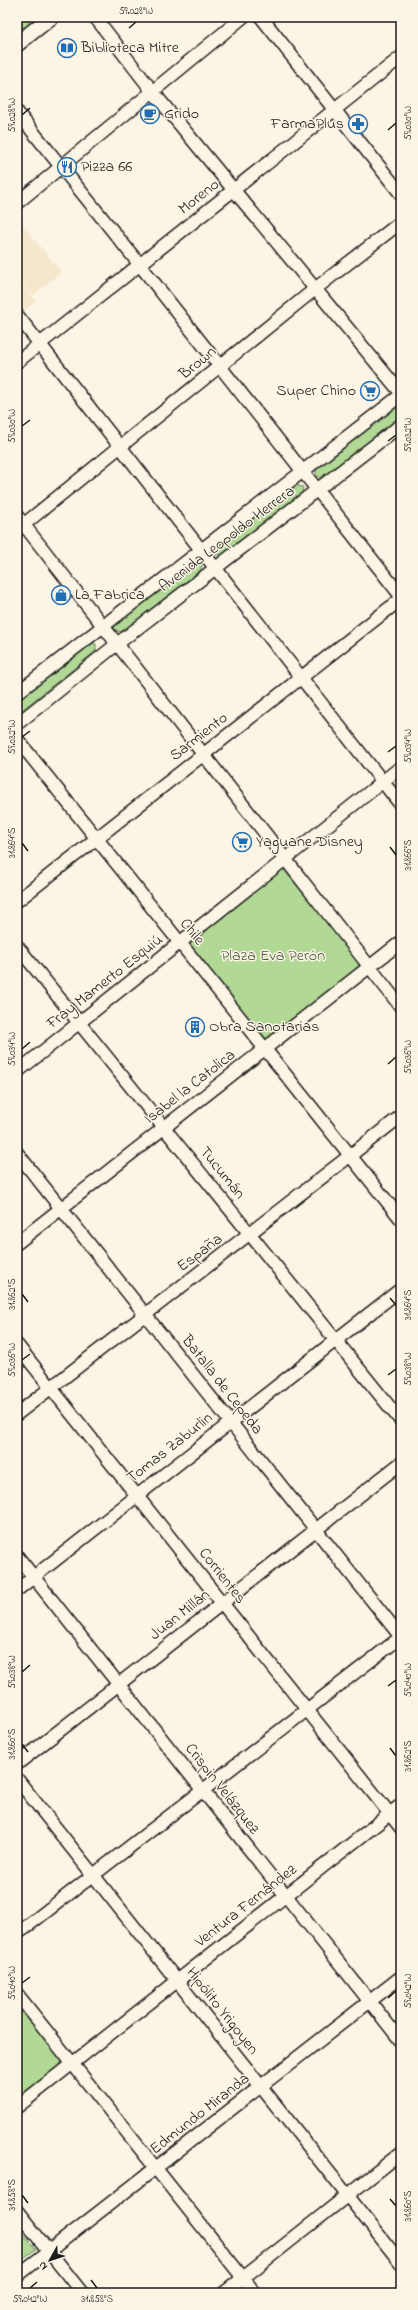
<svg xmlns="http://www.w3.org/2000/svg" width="418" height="2310" viewBox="0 0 418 2310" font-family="'Indie Flower',sans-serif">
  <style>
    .built { fill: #f4e7ce }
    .green { fill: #b1d995; stroke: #667a58 }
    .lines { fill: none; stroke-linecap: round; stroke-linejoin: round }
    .minor-casing { stroke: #1c1c1c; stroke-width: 15 }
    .major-casing { stroke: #1c1c1c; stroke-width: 18 }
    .minor { stroke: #fcf5e5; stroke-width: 12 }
    .major { stroke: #fcf5e5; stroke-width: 15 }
    .ticks { fill: none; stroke: #1c1c1c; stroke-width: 1.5 }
    .labels { text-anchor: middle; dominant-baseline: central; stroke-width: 3; stroke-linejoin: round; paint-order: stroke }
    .poi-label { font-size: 16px; fill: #1c1c1c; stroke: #fcf5e5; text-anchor: start }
    .street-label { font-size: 16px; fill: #1c1c1c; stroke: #fcf5e5 }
    .park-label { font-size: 16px; fill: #495540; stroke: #fcf5e5 }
    .neatline { fill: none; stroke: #1c1c1c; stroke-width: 1.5 }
    .ticks-label { font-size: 10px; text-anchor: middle; fill: #1c1c1c }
  </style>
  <rect width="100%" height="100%" fill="#fcf5e5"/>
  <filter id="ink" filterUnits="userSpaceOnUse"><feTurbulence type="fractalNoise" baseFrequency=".025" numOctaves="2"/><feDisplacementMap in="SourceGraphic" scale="8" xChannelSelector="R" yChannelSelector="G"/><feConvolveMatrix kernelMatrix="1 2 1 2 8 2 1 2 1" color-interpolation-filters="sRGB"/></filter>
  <g filter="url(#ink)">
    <g class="built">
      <path d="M17,218L61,272L33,296L17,276Z"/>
      <path d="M17,277L36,301L22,313L17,306Z"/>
    </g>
    <g class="green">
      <path d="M17,17H24L31,25L35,22L31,17H43L17,38V29L20,33L25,30Z"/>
      <path d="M395,407H401V416L322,478L316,476V470Z"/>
      <path d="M295,485L303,487L302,494L221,556L215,554V547Z"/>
      <path d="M196,561L202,563L201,570L121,632L115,630L114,625Z"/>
      <path d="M89,643L96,644V651L17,714V701Z"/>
      <path d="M284,870L358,961L359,967L271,1038L265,1041L188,944L278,871Z"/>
      <path d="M17,2000L65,2062L20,2096L17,2092Z"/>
      <path d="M17,2227L36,2249L17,2263Z"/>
    </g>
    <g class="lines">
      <defs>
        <g id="minor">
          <path d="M95,17L153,92L401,393"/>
          <path d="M261,17L401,194"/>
          <path d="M17,112L140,265L401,596"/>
          <path d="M17,203L243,17"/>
          <path d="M17,315L401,805"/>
          <path d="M17,362L401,57"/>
          <path d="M17,516L401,1007"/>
          <path d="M17,530L315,289L401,222"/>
          <path d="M17,693L401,395"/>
          <path d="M17,724L117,644L401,425"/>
          <path d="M17,739L401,1219"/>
          <path d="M17,901L401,599"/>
          <path d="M17,946L401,1421"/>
          <path d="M17,1072L401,767"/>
          <path d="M17,1153L401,1637"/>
          <path d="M17,1243L401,942"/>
          <path d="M17,1345L401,1828"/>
          <path d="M17,1414L401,1116"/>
          <path d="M17,1556L401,2041"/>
          <path d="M17,1590L401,1289"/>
          <path d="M17,1764L401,1463"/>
          <path d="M17,1779L401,2263"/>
          <path d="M17,1934L401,1637"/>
          <path d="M17,1994L255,2293"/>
          <path d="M17,2107L401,1805"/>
          <path d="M17,2211L82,2293"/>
          <path d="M17,2276L401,1977"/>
          <path d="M224,2293L401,2153"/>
        </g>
        <path id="major" d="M17,44L51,17"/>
      </defs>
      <use href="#minor" class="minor-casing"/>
      <use href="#major" class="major-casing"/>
      <use href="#minor" class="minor"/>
      <use href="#major" class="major"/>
    </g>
  </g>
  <path class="ticks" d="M129,28L136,22M22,115L30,108M388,130L396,123M22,426L30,420M388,441L396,435M22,737L30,731M388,752L396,746M22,843L28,851M390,847L396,855M22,1049L30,1042M388,1064L396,1057M22,1294L28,1302M390,1298L396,1305M22,1360L30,1354M388,1375L396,1369M22,1672L30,1665M388,1686L396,1680M22,1744L28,1752M390,1748L396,1756M22,1983L30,1977M388,1998L396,1991M22,2195L28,2203M390,2199L396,2206M91,2280L97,2288M30,2288L37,2282"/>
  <defs>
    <symbol id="library-ring" viewBox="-11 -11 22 22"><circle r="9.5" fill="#fcf5e5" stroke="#1f6fb2" stroke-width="1.5"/><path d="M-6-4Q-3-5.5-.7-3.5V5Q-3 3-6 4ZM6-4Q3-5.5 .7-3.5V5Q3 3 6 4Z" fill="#1f6fb2"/></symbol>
    <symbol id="cafe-ring" viewBox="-11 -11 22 22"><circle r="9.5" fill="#fcf5e5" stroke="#1f6fb2" stroke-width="1.5"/><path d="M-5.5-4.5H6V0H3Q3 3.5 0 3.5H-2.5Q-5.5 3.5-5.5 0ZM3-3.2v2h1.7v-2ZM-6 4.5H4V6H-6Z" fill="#1f6fb2"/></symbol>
    <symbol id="pharmacy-ring" viewBox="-11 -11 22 22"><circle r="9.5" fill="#fcf5e5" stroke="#1f6fb2" stroke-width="1.5"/><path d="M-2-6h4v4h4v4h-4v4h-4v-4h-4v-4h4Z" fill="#1f6fb2"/></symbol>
    <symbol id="restaurant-ring" viewBox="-11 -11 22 22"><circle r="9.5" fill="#fcf5e5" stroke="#1f6fb2" stroke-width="1.5"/><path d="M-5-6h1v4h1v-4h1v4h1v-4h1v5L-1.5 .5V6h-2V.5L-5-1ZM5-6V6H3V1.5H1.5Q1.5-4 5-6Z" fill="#1f6fb2"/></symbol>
    <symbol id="supermarket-ring" viewBox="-11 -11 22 22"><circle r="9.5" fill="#fcf5e5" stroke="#1f6fb2" stroke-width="1.5"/><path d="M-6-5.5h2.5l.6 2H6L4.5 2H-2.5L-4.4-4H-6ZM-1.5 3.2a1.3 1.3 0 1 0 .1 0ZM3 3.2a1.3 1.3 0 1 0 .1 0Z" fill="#1f6fb2"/></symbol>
    <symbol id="shop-ring" viewBox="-11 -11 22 22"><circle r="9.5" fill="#fcf5e5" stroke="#1f6fb2" stroke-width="1.5"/><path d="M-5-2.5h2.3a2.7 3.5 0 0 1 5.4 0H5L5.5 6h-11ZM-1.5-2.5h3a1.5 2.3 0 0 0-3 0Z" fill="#1f6fb2"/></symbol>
    <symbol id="building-ring" viewBox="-11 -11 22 22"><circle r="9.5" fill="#fcf5e5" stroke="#1f6fb2" stroke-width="1.5"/><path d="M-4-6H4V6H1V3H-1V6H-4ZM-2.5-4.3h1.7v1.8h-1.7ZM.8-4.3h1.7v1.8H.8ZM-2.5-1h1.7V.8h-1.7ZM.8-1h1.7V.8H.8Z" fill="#1f6fb2"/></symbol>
  </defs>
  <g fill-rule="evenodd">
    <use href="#library-ring" x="56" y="37" width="22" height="22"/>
    <use href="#cafe-ring" x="139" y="103" width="22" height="22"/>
    <use href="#pharmacy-ring" x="347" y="113" width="22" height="22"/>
    <use href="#restaurant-ring" x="56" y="156" width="22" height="22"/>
    <use href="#supermarket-ring" x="359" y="380" width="22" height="22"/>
    <use href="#shop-ring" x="50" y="584" width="22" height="22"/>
    <use href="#supermarket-ring" x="231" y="831" width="22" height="22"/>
    <use href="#building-ring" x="184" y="1016" width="22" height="22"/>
  </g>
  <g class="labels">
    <g class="poi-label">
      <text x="81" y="48">Biblioteca Mitre</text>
      <text x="164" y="114">Grido</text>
      <text x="344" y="124" text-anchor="end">FarmaPlus</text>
      <text x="81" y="167">Pizza 66</text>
      <text x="356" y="391" text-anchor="end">Super Chino</text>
      <text x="75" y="595">La Fabrica</text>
      <text x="256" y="842">Yaguane Disney</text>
      <text x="209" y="1027">Obra Sanotarias</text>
    </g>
    <g class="street-label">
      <text transform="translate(199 197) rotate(-38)">Moreno</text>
      <text transform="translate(198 363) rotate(-39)">Brown</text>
      <text transform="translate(227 539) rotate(-37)">Avenida Leopoldo Herrera</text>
      <text transform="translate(199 737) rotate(-38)">Sarmiento</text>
      <text transform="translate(192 932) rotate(51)">Chile</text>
      <text transform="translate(105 982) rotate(-38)">Fray Mamerto Esquiú</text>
      <text transform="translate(190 1087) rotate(-38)">Isabel la Catolica</text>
      <text transform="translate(222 1173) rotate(51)">Tucumán</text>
      <text transform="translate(200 1253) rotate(-37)">España</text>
      <text transform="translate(222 1385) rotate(52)">Batalla de Cepeda</text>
      <text transform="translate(170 1448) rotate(-38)">Tomas Zaburlin</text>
      <text transform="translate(222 1576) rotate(52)">Corrientes</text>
      <text transform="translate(180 1615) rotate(-38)">Juan Millán</text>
      <text transform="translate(222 1789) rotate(52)">Crispin Velázquez</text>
      <text transform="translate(246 1906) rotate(-38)">Ventura Fernández</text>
      <text transform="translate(222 2011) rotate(52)">Hipólito Yrigoyen</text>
      <text transform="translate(200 2114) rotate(-38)">Edmundo Miranda</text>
    </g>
    <g class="park-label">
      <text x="273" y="956">Plaza Eva Perón</text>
    </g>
  </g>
  <rect width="418" height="2310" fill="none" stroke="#fcf5e5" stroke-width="44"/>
  <g transform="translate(50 2260) rotate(231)" stroke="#fcf5e5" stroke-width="3" paint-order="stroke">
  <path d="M0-3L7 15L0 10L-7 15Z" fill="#1c1c1c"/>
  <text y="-6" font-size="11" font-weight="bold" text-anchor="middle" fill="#1c1c1c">N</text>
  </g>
  <rect x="22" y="22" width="374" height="2266" class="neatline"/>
  <g class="ticks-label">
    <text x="136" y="14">59.028°W</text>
    <text transform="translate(11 115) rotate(-90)" y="4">59.028°W</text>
    <text transform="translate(407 123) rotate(-90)" y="4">59.030°W</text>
    <text transform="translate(11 426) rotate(-90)" y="4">59.030°W</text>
    <text transform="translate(407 435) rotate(-90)" y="4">59.032°W</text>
    <text transform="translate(11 737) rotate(-90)" y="4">59.032°W</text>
    <text transform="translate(407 746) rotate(-90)" y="4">59.034°W</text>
    <text transform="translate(11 843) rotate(-90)" y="4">31.864°S</text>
    <text transform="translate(407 855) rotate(-90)" y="4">31.866°S</text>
    <text transform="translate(11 1049) rotate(-90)" y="4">59.034°W</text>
    <text transform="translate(407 1057) rotate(-90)" y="4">59.036°W</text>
    <text transform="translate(11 1294) rotate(-90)" y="4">31.862°S</text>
    <text transform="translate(407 1305) rotate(-90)" y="4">31.864°S</text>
    <text transform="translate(11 1360) rotate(-90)" y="4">59.036°W</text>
    <text transform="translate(407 1369) rotate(-90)" y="4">59.038°W</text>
    <text transform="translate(11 1672) rotate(-90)" y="4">59.038°W</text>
    <text transform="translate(407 1680) rotate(-90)" y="4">59.040°W</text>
    <text transform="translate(11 1744) rotate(-90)" y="4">31.860°S</text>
    <text transform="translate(407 1756) rotate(-90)" y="4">31.862°S</text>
    <text transform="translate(11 1983) rotate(-90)" y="4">59.040°W</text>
    <text transform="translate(407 1991) rotate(-90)" y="4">59.042°W</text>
    <text transform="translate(11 2195) rotate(-90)" y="4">31.858°S</text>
    <text transform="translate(407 2206) rotate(-90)" y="4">31.860°S</text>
    <text x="30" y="2302">59.042°W</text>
    <text x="97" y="2302">31.858°S</text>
  </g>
</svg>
